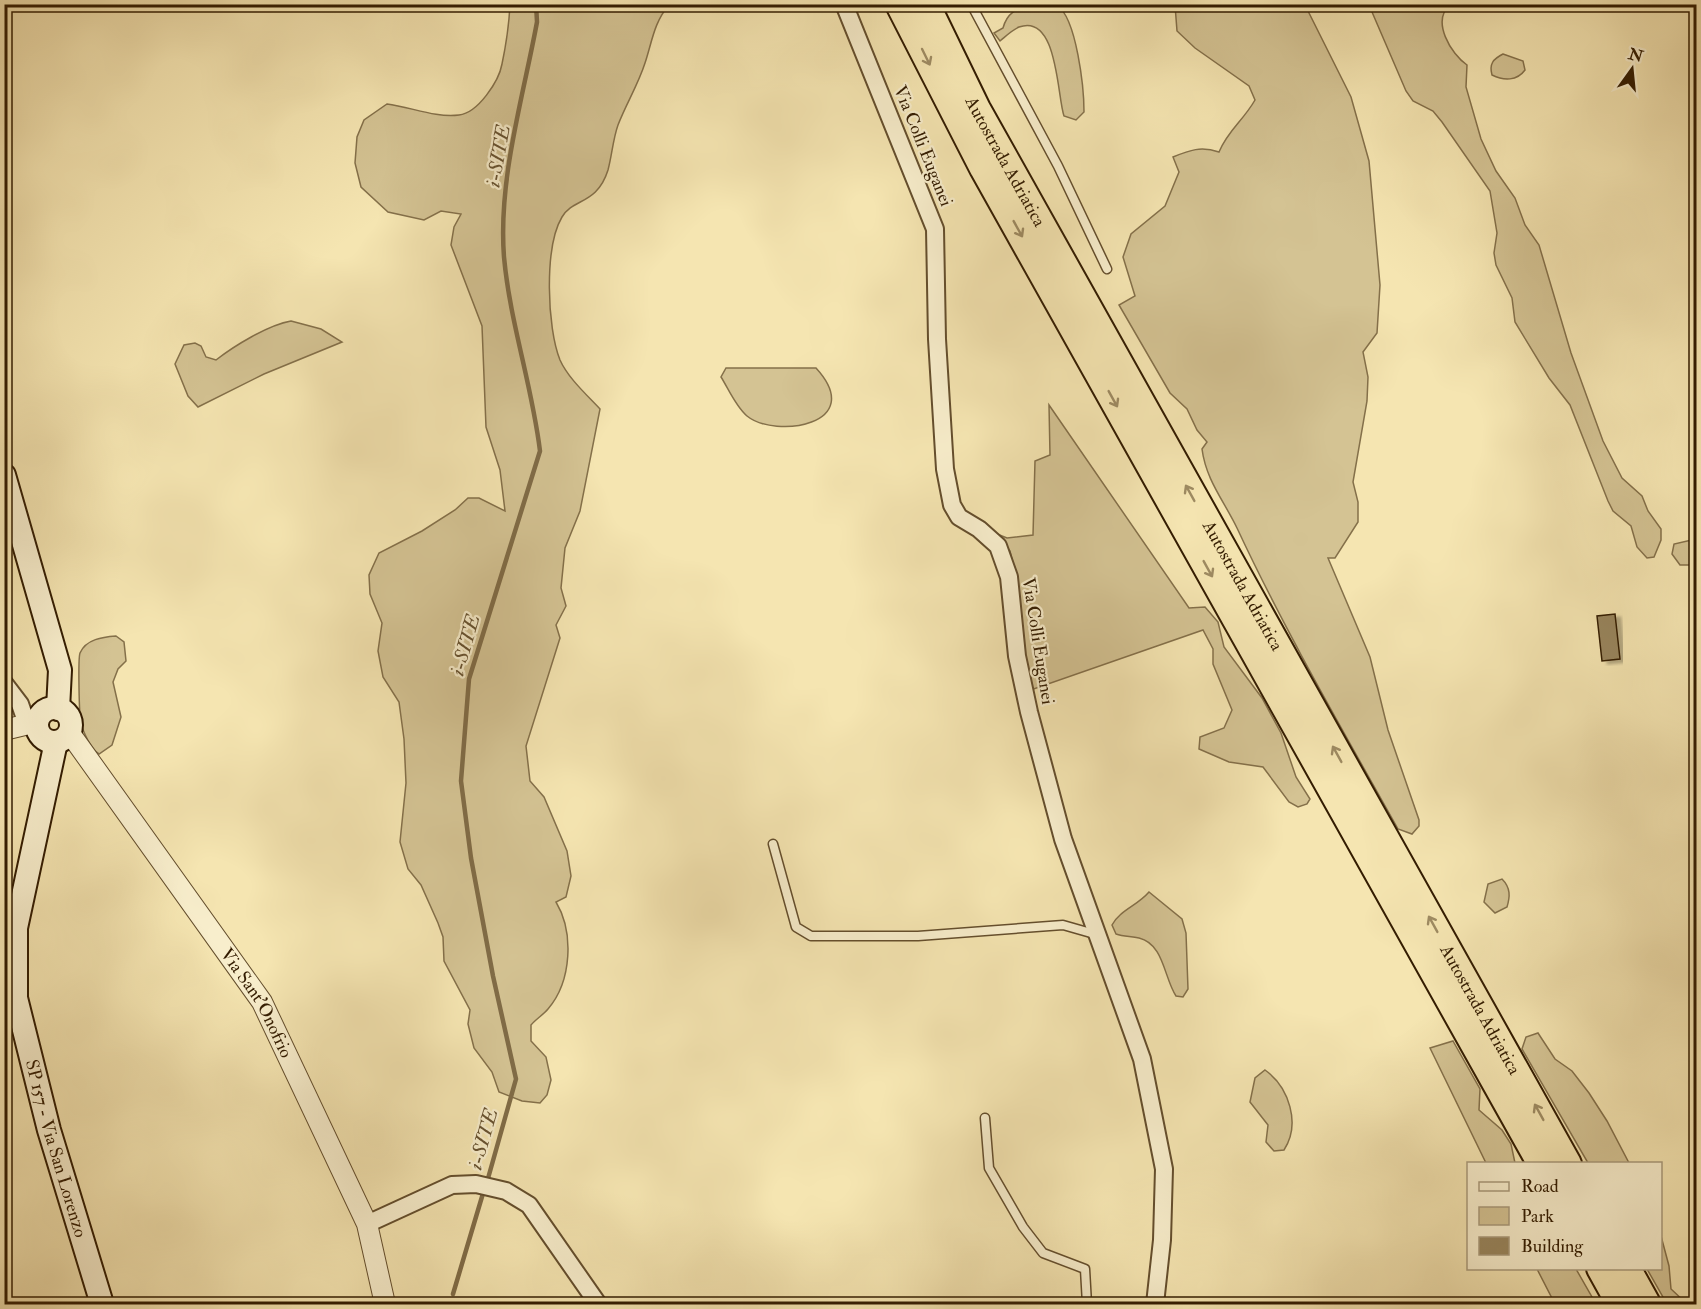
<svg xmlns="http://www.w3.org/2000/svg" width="1701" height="1309" viewBox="0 0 1701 1309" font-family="'IM FELL Double Pica',serif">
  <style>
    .green { fill: #d4c393; stroke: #84704a; stroke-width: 1.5 }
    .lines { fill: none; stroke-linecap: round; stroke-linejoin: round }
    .stream { stroke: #806c47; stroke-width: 4.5 }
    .building { fill: #98855d; stroke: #331c01; stroke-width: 1.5; filter: url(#shadow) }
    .service-casing { stroke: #644e2d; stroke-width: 11 }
    .minor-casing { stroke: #644e2d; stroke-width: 20 }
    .tertiary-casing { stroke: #644e2d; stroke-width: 22 }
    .secondary-casing { stroke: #331c01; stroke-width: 26 }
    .motorway-casing { stroke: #331c01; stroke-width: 32 }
    .service { stroke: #f8eecc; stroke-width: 8 }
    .minor { stroke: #f8eecc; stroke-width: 16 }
    .tertiary { stroke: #f8eecc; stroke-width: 20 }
    .secondary { stroke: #f8eecc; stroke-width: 22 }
    .motorway { stroke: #f5e5b1; stroke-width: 28 }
    .oneway { stroke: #9e8b62 }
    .labels { text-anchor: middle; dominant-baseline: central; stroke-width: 4.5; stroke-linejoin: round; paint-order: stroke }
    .street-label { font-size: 18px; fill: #331c01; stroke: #f8eecc }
    .water-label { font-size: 20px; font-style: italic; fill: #66512f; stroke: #f8eecc }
  </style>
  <defs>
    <filter id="shadow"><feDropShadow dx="5.5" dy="3" stdDeviation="1.5" flood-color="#0004"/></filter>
  </defs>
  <rect width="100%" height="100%" fill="#f5e5b1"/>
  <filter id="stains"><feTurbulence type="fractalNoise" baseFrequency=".00333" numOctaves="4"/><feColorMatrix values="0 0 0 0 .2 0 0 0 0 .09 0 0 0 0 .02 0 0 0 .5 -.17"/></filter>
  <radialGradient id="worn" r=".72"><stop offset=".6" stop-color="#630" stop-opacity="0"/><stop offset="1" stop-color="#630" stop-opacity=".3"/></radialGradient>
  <g class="green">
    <path d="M510,5H669C654,22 652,42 645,63C638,85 626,104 618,125C613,139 612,155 608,170C597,205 573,198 562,217C544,247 547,328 560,360C568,378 587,395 600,409L580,511L565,548L561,588L566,606L556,625L560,638L526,746L530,781L544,797L567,851L571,876L566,897L556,902C574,932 572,981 548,1009C543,1015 536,1019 531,1025V1041L546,1057L551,1080L547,1095L540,1103L522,1101L499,1092L492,1072L474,1048L468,1024L470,1010L444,961L443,937L438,923L421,885L408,869L400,842L406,783L404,739L399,702L383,677L378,651L382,623L370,594L369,575L379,553L422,531L455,510L468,498H479L505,511L500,470L486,427L482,326L451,245L454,227L461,214L441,211L424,220L388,212L361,187L355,163L357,137L364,120L387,104C411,107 435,118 459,115C478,113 499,81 502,64C506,45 509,24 510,5Z"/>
    <path d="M1029,5H1057C1077,19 1084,89 1084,112L1076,120L1064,116C1057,96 1058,13 1019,27C1012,30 1006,36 1000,41L994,33L1003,28C1007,13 1016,9 1029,5Z"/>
    <path d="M1175,5H1305L1351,97L1369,161L1380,285L1377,333L1363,352L1368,377L1367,401L1353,482L1358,502V522L1335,558H1328L1370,657L1388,730L1419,820V826L1412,834L1398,829C1342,729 1285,631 1237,528C1224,501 1206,480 1202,449L1207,442L1197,430L1187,409L1170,393L1119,305L1135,296L1123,257L1131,234L1165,206L1179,172L1173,157C1190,150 1201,146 1219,152C1228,130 1243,121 1255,100L1249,86L1195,48L1177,31Z"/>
    <path d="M1369,5H1450C1431,21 1451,54 1467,65L1466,87L1481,139L1496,171L1515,198L1525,225L1539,245L1571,353L1603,441L1622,478L1642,496L1648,511L1661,529V540L1654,557L1647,558L1637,547L1631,526L1613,511L1608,501L1570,405L1549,378L1515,322L1512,298L1496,265L1494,253L1497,233L1490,191L1442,122L1433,111L1413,101L1406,91Z"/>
    <path d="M1503,54L1523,61L1525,70C1517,81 1504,81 1492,75C1489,64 1493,59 1503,54Z"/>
    <path d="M291,321L321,329L342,342L264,374L198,407L188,396L175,364L184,345L195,343L201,346L206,357L216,360C234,346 268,325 291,321Z"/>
    <path d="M726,368H816C868,425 775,439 747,416C736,407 728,388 721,377Z"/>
    <path d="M1049,405L1189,608L1205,607L1218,622L1224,647L1262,698L1281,733L1296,777L1310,799L1307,804L1298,807L1289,802L1263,767L1229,762L1199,749L1200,737L1224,728L1232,710L1213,664V649L1203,630L1025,692L1015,571L1010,551L997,534L1007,538L1033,535L1035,461L1050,455Z"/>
    <path d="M1696,539V565H1680L1672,554L1674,544Z"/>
    <path d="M116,636L124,642L126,661L118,669L113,682L121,717L112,745L99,754C91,749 83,732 81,723C79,716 78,658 80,653C86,639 103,637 116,636Z"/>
    <path d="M1502,879C1511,888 1510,897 1507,907L1495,913L1484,902L1488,884Z"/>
    <path d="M1149,892L1182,919L1186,933L1188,989L1183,997L1176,996C1164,978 1164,944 1139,938C1131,936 1124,937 1116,934L1112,925C1120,910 1137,906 1149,892Z"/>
    <path d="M1538,1033L1555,1059L1572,1071L1589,1093L1607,1121L1629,1163H1588L1522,1049L1526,1037Z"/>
    <path d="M1453,1041L1480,1089L1479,1110L1502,1130L1511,1144L1515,1163H1486L1430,1048Z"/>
    <path d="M1265,1070C1289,1087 1301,1124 1284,1150L1274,1151L1266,1142L1268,1125L1250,1102L1255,1078Z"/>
    <path d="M1661,1236L1669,1266L1671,1289L1687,1304H1667L1647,1269L1660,1268Z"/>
    <path d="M1537,1269H1576L1596,1304H1555Z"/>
  </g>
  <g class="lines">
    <g class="stream">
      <path d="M487,1182L516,1079L493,976L471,858L461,781L469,679L540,451C532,385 510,323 504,257C498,179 523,98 537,22L536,4"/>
      <path d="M453,1294L484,1190"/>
    </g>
  </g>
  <path class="building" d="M1615,614L1620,659L1602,661L1597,616Z"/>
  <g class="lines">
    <defs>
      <g id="service">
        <path d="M971,4L1058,166L1107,269"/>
        <path d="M773,844L796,927L811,936H918L1063,925L1098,935"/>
        <path d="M985,1118L989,1168L1023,1227L1043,1253L1085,1269L1087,1304"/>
      </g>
      <g id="minor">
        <path d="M844,4L935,229L937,339L945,469L952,505L959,517L979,529L998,546L1009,577L1017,656L1029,712L1063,839L1142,1059L1164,1169L1162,1240L1155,1304"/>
        <path d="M4,683L20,704L27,724"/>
        <path d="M367,1224L452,1185L476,1184L506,1191L529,1205L598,1304"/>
      </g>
      <g id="tertiary">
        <path d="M4,730L37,722"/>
        <path id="s1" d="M69,732L262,1002L367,1224L385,1304"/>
      </g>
      <g id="secondary">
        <path d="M4,475L60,670L58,709"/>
        <circle cx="54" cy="725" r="17"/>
        <path id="s2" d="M56,742L16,928V998L49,1130L102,1304"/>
      </g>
      <g id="motorway">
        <path d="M900,4L984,168L1542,1164"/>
        <path id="s3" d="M925,4L976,109L1567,1164"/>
        <path d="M1601,1268L1621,1304"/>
        <path d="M1626,1268L1646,1304"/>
      </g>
    </defs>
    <use href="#service" class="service-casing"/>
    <use href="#minor" class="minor-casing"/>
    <use href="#tertiary" class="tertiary-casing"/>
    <use href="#secondary" class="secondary-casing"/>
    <use href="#motorway" class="motorway-casing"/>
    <use href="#service" class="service"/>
    <use href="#minor" class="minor"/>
    <use href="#tertiary" class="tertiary"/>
    <use href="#secondary" class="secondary"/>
    <use href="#motorway" class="motorway"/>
  </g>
  <defs><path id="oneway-shaft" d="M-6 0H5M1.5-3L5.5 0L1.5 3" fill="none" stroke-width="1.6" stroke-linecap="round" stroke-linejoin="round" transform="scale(1.5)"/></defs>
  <g class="oneway">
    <use href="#oneway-shaft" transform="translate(926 57) rotate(64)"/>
    <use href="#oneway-shaft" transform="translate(1018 229) rotate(61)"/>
    <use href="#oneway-shaft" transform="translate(1113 399) rotate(61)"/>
    <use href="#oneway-shaft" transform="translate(1190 493) rotate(-119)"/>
    <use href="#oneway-shaft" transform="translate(1208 569) rotate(61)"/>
    <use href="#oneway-shaft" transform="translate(1337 754) rotate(-119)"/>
    <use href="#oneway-shaft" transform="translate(1433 924) rotate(-119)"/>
    <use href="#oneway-shaft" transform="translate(1539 1112) rotate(-119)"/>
  </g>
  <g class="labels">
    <g class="street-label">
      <text transform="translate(923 146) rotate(68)">Via Colli Euganei</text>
      <text stroke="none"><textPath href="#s3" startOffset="177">Autostrada Adriatica</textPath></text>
      <text stroke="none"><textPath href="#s3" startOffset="663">Autostrada Adriatica</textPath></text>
      <text transform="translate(1038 641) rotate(81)">Via Colli Euganei</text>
      <text stroke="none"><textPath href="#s1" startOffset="330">Via Sant'Onofrio</textPath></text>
      <text stroke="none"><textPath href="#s3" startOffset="1149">Autostrada Adriatica</textPath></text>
      <text stroke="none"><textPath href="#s2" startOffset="416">SP 157 - Via San Lorenzo</textPath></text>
    </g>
    <g class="water-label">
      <text transform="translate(498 156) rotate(-80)">i-SITE</text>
      <text transform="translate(465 645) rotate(-74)">i-SITE</text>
      <text transform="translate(483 1139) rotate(-74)">i-SITE</text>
    </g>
  </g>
  <rect width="1701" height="1309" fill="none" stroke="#f5e5b1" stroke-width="24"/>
  <rect x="6" y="6" width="1689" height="1297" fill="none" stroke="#331c01" stroke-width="3"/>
  <rect x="12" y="12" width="1677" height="1285" fill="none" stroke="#331c01" stroke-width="1.5"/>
  <rect x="1467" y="1162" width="195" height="108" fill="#f8eecc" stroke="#a99a7b" stroke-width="1.5"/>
  <rect x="1479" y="1182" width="30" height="9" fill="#f8eecc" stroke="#a99a7b" stroke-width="1.5"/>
  <text x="1521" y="1192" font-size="18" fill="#331c01">Road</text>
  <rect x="1479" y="1207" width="30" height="18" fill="#d4c393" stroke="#a99a7b" stroke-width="1.5"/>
  <text x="1521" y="1222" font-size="18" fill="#331c01">Park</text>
  <rect x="1479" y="1237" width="30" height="18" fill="#98855d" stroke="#a99a7b" stroke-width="1.5"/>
  <text x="1521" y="1252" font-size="18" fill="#331c01">Building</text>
  <g transform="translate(1632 69) rotate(15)" stroke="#f8eecc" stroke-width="4.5" paint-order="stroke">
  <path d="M0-4.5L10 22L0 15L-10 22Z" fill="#331c01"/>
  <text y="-9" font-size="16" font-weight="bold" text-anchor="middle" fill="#331c01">N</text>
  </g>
  <rect width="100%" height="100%" filter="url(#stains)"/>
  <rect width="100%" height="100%" fill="url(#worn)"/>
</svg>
